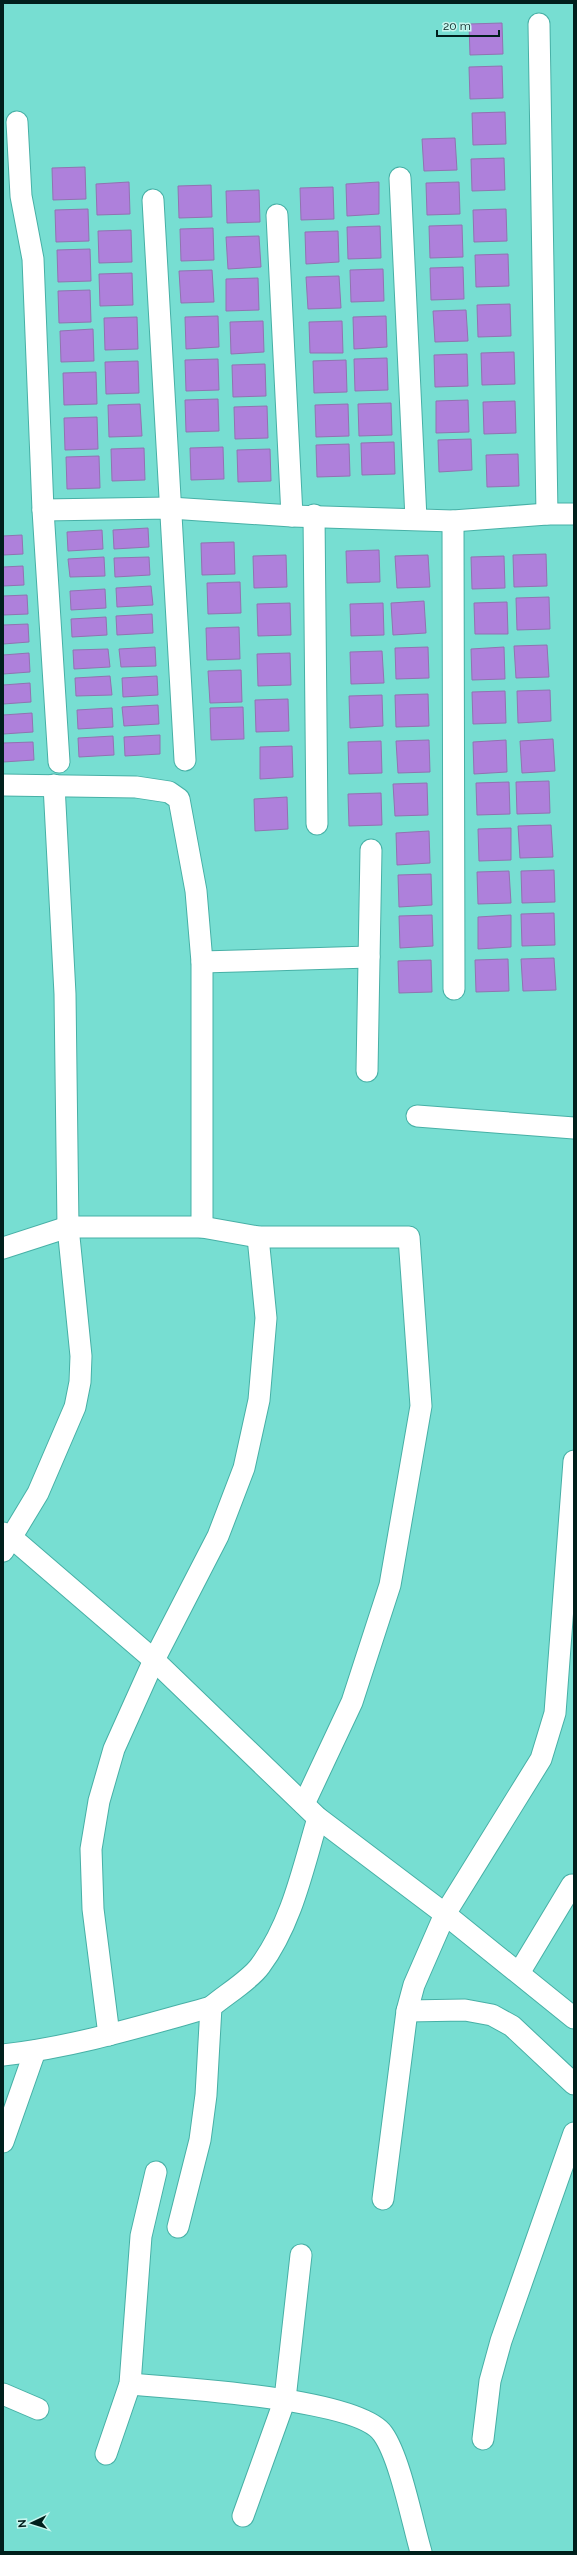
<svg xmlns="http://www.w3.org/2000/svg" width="577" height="2555" viewBox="0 0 577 2555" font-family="Raleway,sans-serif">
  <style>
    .building { fill: #ae80db; stroke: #9173b1 }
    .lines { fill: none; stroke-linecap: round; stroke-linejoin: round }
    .minor-casing { stroke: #47b0a6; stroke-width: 23 }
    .minor { stroke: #fff; stroke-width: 21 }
  </style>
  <rect width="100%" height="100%" fill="#77ded2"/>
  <g class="building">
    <path d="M502,23L503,54L470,55L469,24Z"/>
    <path d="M502,66L503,98L470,99L469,67Z"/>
    <path d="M505,112L506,144L473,145L472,113Z"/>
    <path d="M455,138L457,170L424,171L422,139Z"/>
    <path d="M504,158L505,190L472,191L471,159Z"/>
    <path d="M85,167L86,199L53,200L52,168Z"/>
    <path d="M129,182L130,214L97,215L96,184Z"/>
    <path d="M379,182V214L347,216L346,184Z"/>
    <path d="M459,182L460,214L427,215L426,183Z"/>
    <path d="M211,185L212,217L179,218L178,186Z"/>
    <path d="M333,187L334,219L301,220L300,188Z"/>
    <path d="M259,190L260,222L227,223L226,191Z"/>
    <path d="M88,209L89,241L56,242L55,210Z"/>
    <path d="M506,209L507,241L474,242L473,210Z"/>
    <path d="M462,225L463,257L430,258L429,226Z"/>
    <path d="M380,226L381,258L348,259L347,227Z"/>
    <path d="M213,228L214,260L181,261L180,229Z"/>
    <path d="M131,230L132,262L99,263L98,231Z"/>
    <path d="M338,231L339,262L306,264L305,232Z"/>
    <path d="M259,236L261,267L228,269L226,237Z"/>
    <path d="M90,249L91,281L58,282L57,250Z"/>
    <path d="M508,254L509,286L476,287L475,255Z"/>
    <path d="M463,267L464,299L431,300L430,268Z"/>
    <path d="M383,269L384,301L351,302L350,270Z"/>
    <path d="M212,270L214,302L181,303L179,271Z"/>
    <path d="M132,273L133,305L100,306L99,274Z"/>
    <path d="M339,276L341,308L308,309L306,277Z"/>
    <path d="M258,278L259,310L226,311V279Z"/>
    <path d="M90,290L91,322L59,323L58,291Z"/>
    <path d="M510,304L511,336L478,337L477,305Z"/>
    <path d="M466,310L468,341L435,342L433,311Z"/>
    <path d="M218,316L219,347L186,349L185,317Z"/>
    <path d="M386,316L387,347L354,349L353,317Z"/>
    <path d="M137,317L138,349L105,350L104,318Z"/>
    <path d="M263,321L264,352L231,354L230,322Z"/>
    <path d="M342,321L343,353H310L309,322Z"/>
    <path d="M93,329L94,361L61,362L60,331Z"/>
    <path d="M514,352L515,384L482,385L481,353Z"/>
    <path d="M467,354L468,386L435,387L434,355Z"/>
    <path d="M387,358L388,390L355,391L354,359Z"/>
    <path d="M218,359L219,390L186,391L185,360Z"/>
    <path d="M346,360L347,392L314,393L313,361Z"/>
    <path d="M138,361L139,393L106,394L105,362Z"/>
    <path d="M265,364L266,396L233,397L232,365Z"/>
    <path d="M96,372L97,404L64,405L63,373Z"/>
    <path d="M218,399L219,431L186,432L185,400Z"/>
    <path d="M468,400L469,432L436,433V401Z"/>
    <path d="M515,401L516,433L484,434L483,402Z"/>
    <path d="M391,403L392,435L359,436L358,404Z"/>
    <path d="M140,404L142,436L109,437L108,405Z"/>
    <path d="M348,404L349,436L316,437L315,405Z"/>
    <path d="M267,406L268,438L235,439L234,407Z"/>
    <path d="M97,417L98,449L65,450L64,418Z"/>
    <path d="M471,439L472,470L439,472L438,440Z"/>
    <path d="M394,442L395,474L362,475L361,443Z"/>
    <path d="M349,444L350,476L317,477L316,445Z"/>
    <path d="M223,447L224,479L191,480L190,448Z"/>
    <path d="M144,448L145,480L112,481L111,449Z"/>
    <path d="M270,449L271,481L238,482L237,450Z"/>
    <path d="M518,454L519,486L487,487L486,455Z"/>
    <path d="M99,456L100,488L67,489L66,457Z"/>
    <path d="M148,528L149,547L114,549L113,530Z"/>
    <path d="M102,530L103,549L68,551L67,532Z"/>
    <path d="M22,535L23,554L3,555V536Z"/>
    <path d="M234,542L235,574L202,575L201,543Z"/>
    <path d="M379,550L380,582L347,583L346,551Z"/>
    <path d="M546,554L547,586L514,587L513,555Z"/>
    <path d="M286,555L287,587L254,588L253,556Z"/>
    <path d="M428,555L430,587L397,588L395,556Z"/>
    <path d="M504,556L505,588L472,589L471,557Z"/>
    <path d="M104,557L105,576L70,577L68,559Z"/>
    <path d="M149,557L150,575L115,577L114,558Z"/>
    <path d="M23,566L24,585L3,586V567Z"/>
    <path d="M240,582L241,613L208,614L207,583Z"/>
    <path d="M151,586L153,605L117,607L116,588Z"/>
    <path d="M105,589L106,608L71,610L70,591Z"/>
    <path d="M27,595L28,614L3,615V596Z"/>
    <path d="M549,597L550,629L517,630L516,598Z"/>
    <path d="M424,601L426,633L393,635L391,603Z"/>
    <path d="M507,602L508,634H475L474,603Z"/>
    <path d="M290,603L291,635L258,636L257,604Z"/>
    <path d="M383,603L384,635L351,636L350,604Z"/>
    <path d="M152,614L153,633L117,635L116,616Z"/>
    <path d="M106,617L107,635L72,637L71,619Z"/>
    <path d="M28,624L29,642L3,644V625Z"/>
    <path d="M239,627L240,659L207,660L206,628Z"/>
    <path d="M547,645L549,677L516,678L514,646Z"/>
    <path d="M155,647L156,666L121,667L119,649Z"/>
    <path d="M428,647L429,678L396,679L395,648Z"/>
    <path d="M504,647L505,679L472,680L471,649Z"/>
    <path d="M108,649L110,667L74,669L73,650Z"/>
    <path d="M382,651L384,683L351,684L350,652Z"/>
    <path d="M29,653L30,672L3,674V655Z"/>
    <path d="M290,653L291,685L258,686L257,654Z"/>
    <path d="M241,670L242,702L210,703L208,671Z"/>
    <path d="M110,676L112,695L76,696L75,678Z"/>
    <path d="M157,676L158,695L123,697L122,678Z"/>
    <path d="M30,683L31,702L3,704V685Z"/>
    <path d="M550,690L551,721L518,723L517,691Z"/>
    <path d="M505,691L506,723L473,724L472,692Z"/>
    <path d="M428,694L429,726L396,727L395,695Z"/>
    <path d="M382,695L383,726L350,728L349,696Z"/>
    <path d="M288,699L289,731L256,732L255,700Z"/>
    <path d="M158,705L159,724L124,726L122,707Z"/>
    <path d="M243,707L244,739L211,740L210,708Z"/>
    <path d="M112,708L113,727L78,729L77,710Z"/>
    <path d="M32,713L33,732L3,734V715Z"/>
    <path d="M160,735V754L125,756L124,737Z"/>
    <path d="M113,736L114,755L79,757L78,738Z"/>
    <path d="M553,739L555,771L522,773L520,741Z"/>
    <path d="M429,740L430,772L398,773L396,741Z"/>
    <path d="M506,740L507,772L474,774L473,742Z"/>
    <path d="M381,741L382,773L349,774L348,742Z"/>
    <path d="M33,742L34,760L3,762V743Z"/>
    <path d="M292,746L293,777L260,779V747Z"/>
    <path d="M549,781L550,813L517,814L516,782Z"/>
    <path d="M509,782L510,814L477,815L476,783Z"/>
    <path d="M427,783L428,815L395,816L393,784Z"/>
    <path d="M381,793L382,825L349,826L348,794Z"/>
    <path d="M287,797L288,829L255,831L254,799Z"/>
    <path d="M551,825L553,857L520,858L518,826Z"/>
    <path d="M511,828V860L479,861L478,829Z"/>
    <path d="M429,831L430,863L397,865L396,833Z"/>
    <path d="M554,870L555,902L522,903L521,871Z"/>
    <path d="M509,871L511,903L478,904L477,872Z"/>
    <path d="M431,874L432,905L399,907L398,875Z"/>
    <path d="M554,913L555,945L522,946L521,914Z"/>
    <path d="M432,915L433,946L400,948L399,916Z"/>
    <path d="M511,915V947L478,949V917Z"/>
    <path d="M554,958L556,990L523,991L521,959Z"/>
    <path d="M508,959L509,991L476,992L475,960Z"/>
    <path d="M431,960L432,992L399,993L398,961Z"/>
  </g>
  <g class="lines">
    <defs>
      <g id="minor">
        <path d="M539,24L547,514"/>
        <path d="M17,122L21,196L33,259L43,510L59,762"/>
        <path d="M400,178L416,519"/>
        <path d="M153,200L185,760"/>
        <path d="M277,215L292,516"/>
        <path d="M43,510L170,508L292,516L453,521L547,514H574"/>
        <path d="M314,515L317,824"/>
        <path d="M453,521L454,989"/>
        <path d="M3,785L136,787L169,792L179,799L196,891L202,962V1227"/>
        <path d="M202,962L369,957"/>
        <path d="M367,1071L371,850"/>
        <path d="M417,1116L574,1128"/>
        <path d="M3,1248L68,1227H202L258,1237H409L421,1406L390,1585L352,1702L304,1804"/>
        <path d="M3,1533L11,1537L154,1660L318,1818L445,1914L574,2018"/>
        <path d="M3,1551L38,1493L75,1407L80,1382L81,1356L68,1227L65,994L54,785"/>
        <path d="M519,1973L572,1885"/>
        <path d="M407,2011L465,2010L492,2015L512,2026L574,2084"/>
        <path d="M109,2035L93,1909L91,1849L99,1801L114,1749L154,1660L218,1536L244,1468L259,1400L266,1318L258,1237"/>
        <path d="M3,2055C74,2047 142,2026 211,2007"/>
        <path d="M3,2142L35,2051"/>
        <path d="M383,2199L407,2011L414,1985L445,1914L541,1759L555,1713L574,1461"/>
        <path d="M178,2227L200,2140L206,2095L211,2007C225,1995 250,1980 260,1966C292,1923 303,1868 318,1818"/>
        <path d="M130,2384C177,2388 359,2398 383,2434C400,2458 412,2521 421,2552"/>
        <path d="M3,2394L38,2409"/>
        <path d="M483,2439L490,2381L501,2341L574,2133"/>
        <path d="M106,2454L130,2384L141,2236L156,2172"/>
        <path d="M243,2516L285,2399L301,2255"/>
      </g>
    </defs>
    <use href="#minor" class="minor-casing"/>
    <use href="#minor" class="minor"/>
  </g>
  <rect width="577" height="2555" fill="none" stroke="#001f1c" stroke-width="8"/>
  <g transform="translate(32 2523) rotate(266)" stroke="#c6f5ee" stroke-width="3" paint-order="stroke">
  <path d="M0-3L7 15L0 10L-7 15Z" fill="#001f1c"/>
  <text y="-6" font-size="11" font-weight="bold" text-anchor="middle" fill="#001f1c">N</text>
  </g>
  <path d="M437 30v6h62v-6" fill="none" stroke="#001f1c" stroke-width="2"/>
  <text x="443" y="30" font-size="12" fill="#001f1c" stroke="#c6f5ee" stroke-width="3" paint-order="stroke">20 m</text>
</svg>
